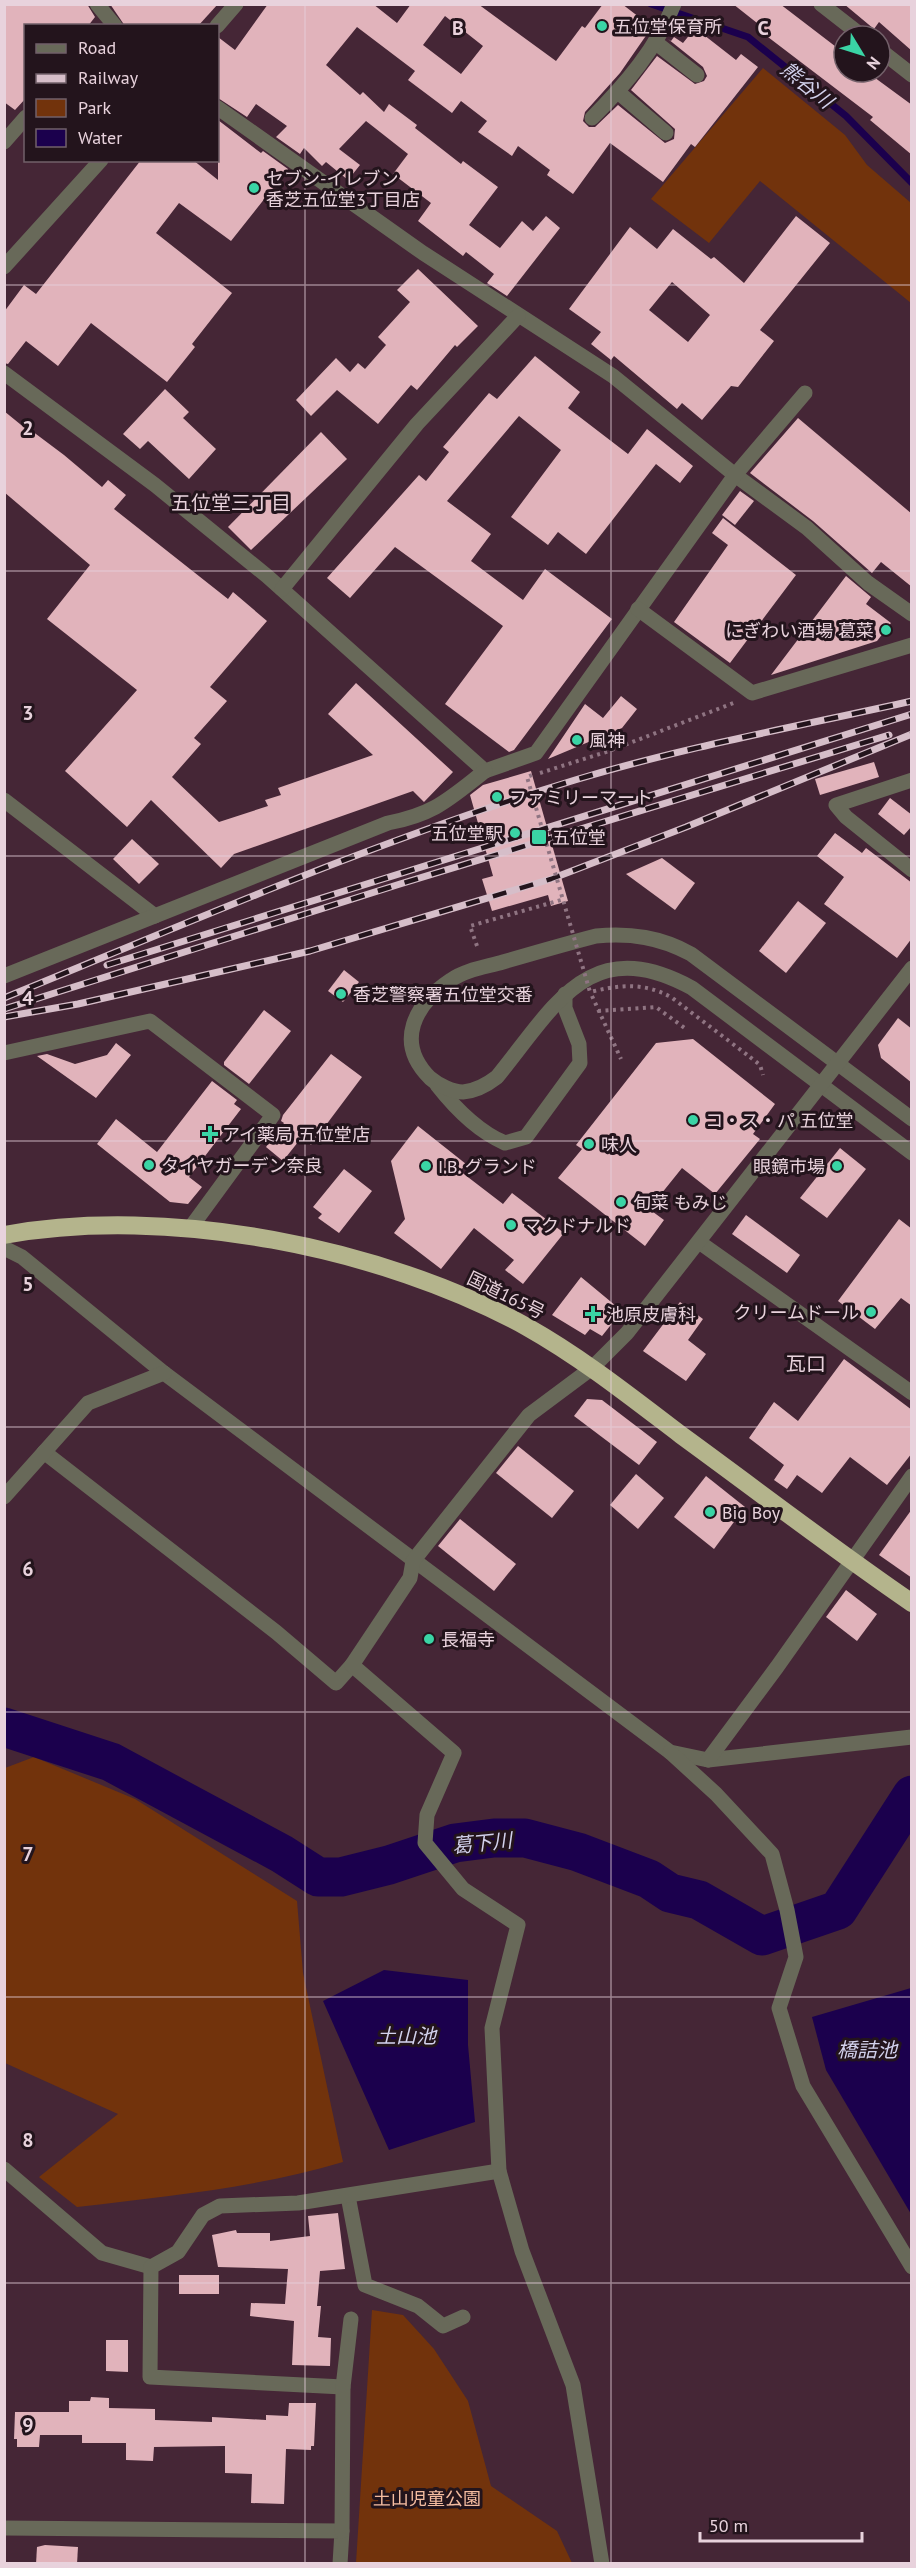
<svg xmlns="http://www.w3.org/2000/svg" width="916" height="2568" viewBox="0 0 916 2568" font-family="'PT Sans','Noto Sans JP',sans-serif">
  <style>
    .green { fill: #72330c }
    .water { fill: #1b004d }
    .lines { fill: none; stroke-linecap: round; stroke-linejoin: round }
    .stream { stroke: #1b004d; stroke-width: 7 }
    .river { stroke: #1b004d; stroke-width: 39 }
    .building { fill: #e1b3bb; fill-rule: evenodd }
    .path { stroke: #8f7482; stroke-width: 4; stroke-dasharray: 3 4.5; stroke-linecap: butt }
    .minor { stroke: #686959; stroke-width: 15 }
    .highway { stroke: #b4b48c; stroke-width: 18 }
    .rail-casing { stroke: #d6bec9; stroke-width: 7 }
    .rail { stroke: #23141c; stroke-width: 4.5; stroke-dasharray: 14; stroke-linecap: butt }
    .path-bridge { stroke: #8f7482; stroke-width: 4; stroke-dasharray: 3 4.5; stroke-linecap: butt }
    .grid { fill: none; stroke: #e8d2dc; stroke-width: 1.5; stroke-opacity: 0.55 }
    .poi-dot { fill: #3ad4a5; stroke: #23141c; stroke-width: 2 }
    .labels { text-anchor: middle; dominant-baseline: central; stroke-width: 6; stroke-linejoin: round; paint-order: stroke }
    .poi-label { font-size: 18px; fill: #e8d2dc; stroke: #23141c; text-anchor: start }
    .street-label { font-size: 18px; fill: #e8d2dc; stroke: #23141c }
    .park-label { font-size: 18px; fill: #f4bca0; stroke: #23141c }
    .water-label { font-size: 20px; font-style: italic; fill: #d2d1ec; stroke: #23141c }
    .neighbourhood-label { font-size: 20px; fill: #e8d2dc; stroke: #23141c }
    .grid-label { font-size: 20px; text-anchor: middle; font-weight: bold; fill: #e8d2dc; stroke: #23141c; stroke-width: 6; stroke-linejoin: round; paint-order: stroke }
  </style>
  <rect width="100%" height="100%" fill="#452636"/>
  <g class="green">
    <path d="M763,68L845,135L867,165L911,203V303L760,181L709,243L651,199Z"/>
    <path d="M34,1757L135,1799L297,1901L303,1973L343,2162C256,2188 167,2196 77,2207L39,2177L118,2114L5,2063V1768Z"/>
    <path d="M372,2310L403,2315L434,2349L468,2401L491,2486L557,2531L572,2563H356Z"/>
  </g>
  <g class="water">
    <path d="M384,1970L468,1980V2045L475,2122L389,2150L323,2001Z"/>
    <path d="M911,1988H912L911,2214L826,2070L812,2017Z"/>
  </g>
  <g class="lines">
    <path class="stream" d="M651,4L748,37L846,116L912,183"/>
    <path class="river" d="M4,1727L111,1762L282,1854L318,1877H341L389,1865L455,1843L494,1838H525L578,1852L649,1879L670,1893L699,1900L762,1936L838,1910L912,1795"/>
  </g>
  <g class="building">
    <path d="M4,4H87L95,17L88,26H26V98L15,110L4,102Z"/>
    <path d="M110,4H218L198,26H125Z"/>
    <path d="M268,4H373L397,23L411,4H478L556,61L582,26L585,28L603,4H622L652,27L620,73L585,112L583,121L589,127H595L618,105L665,143L674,139L675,129L631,90L657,56L695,84L704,81L707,76L703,67L668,39L671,41L674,37L683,43L695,28L736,60L741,54L758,67L695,147L691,144L663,182L610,143L573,194L547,175L550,170L518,146L512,156L478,132L487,121L461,101L452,113L408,80L415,71L357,27L326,65L360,95L363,92L384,112L389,104L417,125L415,128L461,164L463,161L498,187L469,225L500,248L522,221L533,231L546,216L560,228L507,296L487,283L494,274L466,252L463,256L418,221L431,203L393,174L408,154L366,121L339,149L360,165L348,180L326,162L322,166L304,148L300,154L276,137L287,126L256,104L247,117L218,98V37L235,50ZM445,16L483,46L461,74L423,45Z"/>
    <path d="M733,4H780L844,53V72H867L912,105V155L870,120L873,117L764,34L767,31Z"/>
    <path d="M844,4L912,5V51L879,22L874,29Z"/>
    <path d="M218,120L261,153L263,151L288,169L231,241L179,203L156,233L232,293L192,344L195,347L167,382L91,323L58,366L26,341L8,364L4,363V312L24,285L36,294L141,160H193L218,180Z"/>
    <path d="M796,216L830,243L760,330L774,341L738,387L731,386L702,420L682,403L677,409L614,356L611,360L591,344L601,332L569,309L630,227L657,249L673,229L711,259L714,257L744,283ZM672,282L710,315L688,342L649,310Z"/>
    <path d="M418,269L478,326L457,347L455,345L417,390L411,385L378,424L337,390L311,416L296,400L336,358L350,372L358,363L365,369L386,345L378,337L410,302L397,290Z"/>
    <path d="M535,356L580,392L568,408L628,454L647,429L693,466L680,483L656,464L586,554L558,532L548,545L511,517L561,450L519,416L447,501L491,534L471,561L523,600L545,569L612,619L514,750L509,752L445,704L503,626L395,547L350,598L327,578L419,475L426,481L449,452L443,447L489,393L497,399Z"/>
    <path d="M165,389L189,412L183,418L216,449L189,479L148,441L140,449L123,434Z"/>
    <path d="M4,411L31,433L32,431L64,455L102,487L108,480L126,495L114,509L228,599L233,592L267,621L210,687L227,701L194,738L201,744L172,777L219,822L268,806L265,800L281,795L278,788L373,755L328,714L356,683L453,772L424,802L413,791L234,854L221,868L151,800L127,827L65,771L137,690L47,619L90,565L4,492Z"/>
    <path d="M798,418L912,514V587L881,562L872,573L813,521L750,473Z"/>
    <path d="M321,432L347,459L251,550L228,527Z"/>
    <path d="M740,491L754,501L735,525L722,515Z"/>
    <path d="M723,518L796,575L730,663L674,622L728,545L712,533Z"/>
    <path d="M846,576L871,597L866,604L891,623L877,641L771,675Z"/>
    <path d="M621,696L637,709L622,728L548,759L585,704L603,718Z"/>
    <path d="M874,762L879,777L820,795L815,779Z"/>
    <path d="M531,771L568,901L551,906L548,895L492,911L482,879L493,876L470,795L483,785Z"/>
    <path d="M890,798L912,815V826L904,835L878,814Z"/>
    <path d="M835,833L862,853L866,848L912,883V938L897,958L824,904L844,877L817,856Z"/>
    <path d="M132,839L159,864L139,884L113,859Z"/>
    <path d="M662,858L695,883L675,910L626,874Z"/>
    <path d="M798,901L826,923L786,973L759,951Z"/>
    <path d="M344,970L359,982L343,1002L328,991Z"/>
    <path d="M264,1010L291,1031L249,1084L224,1065V1062Z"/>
    <path d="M898,1018L912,1029V1083L881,1058L878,1045Z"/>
    <path d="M693,1039L775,1104L753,1134L760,1139L715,1194L682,1168L649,1209L664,1220L645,1246L558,1178L582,1149L576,1145L656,1043Z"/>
    <path d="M116,1043L131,1055L96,1098L37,1056L47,1054L75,1064L107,1055Z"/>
    <path d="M331,1054L362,1077L311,1145L302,1137L283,1161L266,1147L284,1123L281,1121L283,1115Z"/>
    <path d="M212,1081L237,1100L234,1104L241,1109L189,1177L202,1187L188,1204L170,1202L97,1144L116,1119L157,1152Z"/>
    <path d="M418,1126L466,1164L460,1171L503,1204L512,1193L564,1233L523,1284L505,1270L514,1260L474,1228L441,1269L394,1233L405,1219L391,1161Z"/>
    <path d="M840,1148L866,1169L827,1218L800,1198Z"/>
    <path d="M344,1169L372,1191L339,1233L318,1218L322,1214L313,1207Z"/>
    <path d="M746,1215L800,1255L787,1273L732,1234Z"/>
    <path d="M899,1219L912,1229V1306L901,1298L875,1329L838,1301Z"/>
    <path d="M581,1277L622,1311L602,1336L590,1329L585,1335L552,1315Z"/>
    <path d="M680,1302L703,1319L688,1340L706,1354L686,1381L643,1351Z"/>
    <path d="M844,1359L912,1410V1453L887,1485L850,1457L822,1493L797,1475L787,1489L774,1480L784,1465L749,1438L774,1402L798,1421Z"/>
    <path d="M587,1399L602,1400L657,1442L639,1465L574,1416Z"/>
    <path d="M518,1446L574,1491L552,1518L496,1473Z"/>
    <path d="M636,1474L664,1498L638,1529L610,1505Z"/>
    <path d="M706,1476L745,1507L714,1549L674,1517Z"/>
    <path d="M912,1509V1578L879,1555Z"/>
    <path d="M460,1519L516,1564L494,1591L438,1546Z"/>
    <path d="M846,1590L877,1614L857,1641L826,1617Z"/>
    <path d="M338,2213L345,2269L320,2271L317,2306H321L318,2337L331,2338L330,2366L292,2365L294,2321L250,2316L251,2303L285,2304L288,2269L218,2267L212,2235L236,2230L237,2233H270V2241L310,2236L308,2216Z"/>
    <rect x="179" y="2275" width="40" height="19"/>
    <path d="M106,2340H128V2372L106,2371Z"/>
    <path d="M91,2397L109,2398V2408L155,2409V2420L212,2422V2417L266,2420V2415L288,2416L289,2403H316L314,2446H311V2450L286,2449L284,2504L251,2503L252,2474L225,2473V2446L154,2447L153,2461L126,2460V2443H82V2435H40L39,2447H17V2439H14L15,2412H69V2401H90Z"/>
    <path d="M45,2545L78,2547L77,2564H36L37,2547Z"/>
  </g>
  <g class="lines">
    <g class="path">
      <path d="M540,773L609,751L736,702"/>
      <path d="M477,946L470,926L561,900"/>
      <path d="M592,996L621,1059"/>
      <path d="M598,1011L656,1007L686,1029"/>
      <path d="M750,1057L760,1065L763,1075"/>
    </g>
    <g class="minor">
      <path d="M97,4L115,26"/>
      <path d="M821,4L862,36"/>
      <path d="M217,26L236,4"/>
      <path d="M655,42L697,75"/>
      <path d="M880,50L912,75"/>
      <path d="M618,92L666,133"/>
      <path d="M218,108L423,253L613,376L735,475L807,528L868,583L912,614"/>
      <path d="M592,118C625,85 657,48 674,4"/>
      <path d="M4,142L26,117"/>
      <path d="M4,267L101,160"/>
      <path d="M4,373L155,485L267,576L485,771L536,753L735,475L805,393"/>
      <path d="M282,589L417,424L518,316"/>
      <path d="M638,609L752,693L912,645"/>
      <path d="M912,780L836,805L846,817L912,870"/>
      <path d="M4,800L155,916"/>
      <path d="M4,976L388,823C435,814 449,799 485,771"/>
      <path d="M4,1053L150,1021L273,1115L191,1227"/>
      <path d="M437,1085C455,1108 477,1131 505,1143L526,1137L580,1063L579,1044L565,1008V994"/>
      <path d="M912,1119L691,954C660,937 631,933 596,936C565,944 534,953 503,962C486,967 465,970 451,980C415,1004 394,1042 430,1078C438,1085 453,1092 463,1092C475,1091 488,1084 497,1077C555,1006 589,932 692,988L912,1153"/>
      <path d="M699,1242L912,1393"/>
      <path d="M4,1248L22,1257L164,1373L670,1752L708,1760L912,1737"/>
      <path d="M44,1452L276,1632L336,1683L352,1665"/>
      <path d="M4,1497L88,1403L164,1373"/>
      <path d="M670,1752L716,1794L772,1854L787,1910L796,1957L779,2008L803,2086L912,2267"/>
      <path d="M708,1760L777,1667L912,1476"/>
      <path d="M4,2169L102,2253L151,2267"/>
      <path d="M348,2196L365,2285L418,2306L443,2326L463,2317"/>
      <path d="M343,2387L150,2377L151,2267L178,2252L203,2215L220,2206L298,2203L499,2171"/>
      <path d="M4,2528L342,2531L340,2564"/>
      <path d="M342,2531L343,2387L351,2319"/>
      <path d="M602,2564L573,2385L522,2251L499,2171L492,2028L518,1925L463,1889L425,1843L427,1815L454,1753L352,1665L410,1578L413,1561L529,1415L592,1368L627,1333L912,968"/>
    </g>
    <path class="highway" d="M4,1235C168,1205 382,1247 527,1327C582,1358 631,1397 681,1435C758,1491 833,1549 912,1603"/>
    <defs>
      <g id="rail">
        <path d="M107,965L912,714"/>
        <path d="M4,998C193,921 380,839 575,780C684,747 800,726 912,701"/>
        <path d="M4,1009L400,884L889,735"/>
        <path d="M4,1017L78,1004L310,951L551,879L686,827L912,734"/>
      </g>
    </defs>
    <use href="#rail" class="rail-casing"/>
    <use href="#rail" class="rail"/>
    <path class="path-bridge" d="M532,775L527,777L590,992C620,985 643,982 671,997L750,1057"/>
  </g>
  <path class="grid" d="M305,4V2564M611,4V2564M4,285H912M4,571H912M4,856H912M4,1141H912M4,1427H912M4,1712H912M4,1997H912M4,2283H912"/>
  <g class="poi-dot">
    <circle cx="602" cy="26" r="6"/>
    <circle cx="254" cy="188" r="6"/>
    <circle cx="886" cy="630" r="6"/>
    <circle cx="577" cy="740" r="6"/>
    <circle cx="497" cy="797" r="6"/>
    <circle cx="515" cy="833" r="6"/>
    <rect x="531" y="829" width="16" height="16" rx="3"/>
    <circle cx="341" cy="994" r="6"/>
    <circle cx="693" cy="1120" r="6"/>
    <path d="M207 1125h6v6h6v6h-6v6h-6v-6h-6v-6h6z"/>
    <circle cx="589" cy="1144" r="6"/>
    <circle cx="149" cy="1165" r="6"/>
    <circle cx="426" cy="1166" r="6"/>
    <circle cx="837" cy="1166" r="6"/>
    <circle cx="621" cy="1202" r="6"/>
    <circle cx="511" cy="1225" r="6"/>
    <circle cx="871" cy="1312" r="6"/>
    <path d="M590 1305h6v6h6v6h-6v6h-6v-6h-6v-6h6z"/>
    <circle cx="710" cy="1512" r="6"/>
    <circle cx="429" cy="1639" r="6"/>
  </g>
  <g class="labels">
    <g class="poi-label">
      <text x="614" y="26">五位堂保育所</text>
      <text x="266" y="178">セブン-イレブン<tspan x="266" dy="21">香芝五位堂3丁目店</tspan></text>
      <text x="874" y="630" text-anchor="end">にぎわい酒場 葛菜</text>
      <text x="589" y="740">風神</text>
      <text x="509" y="797">ファミリーマート</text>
      <text x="503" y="833" text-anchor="end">五位堂駅</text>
      <text x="552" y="837">五位堂</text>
      <text x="353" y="994">香芝警察署五位堂交番</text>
      <text x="705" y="1120">コ・ス・パ 五位堂</text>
      <text x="222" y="1134">アイ薬局 五位堂店</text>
      <text x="601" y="1144">味人</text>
      <text x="161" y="1165">タイヤガーデン奈良</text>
      <text x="438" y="1166">I.B. グランド</text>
      <text x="825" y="1166" text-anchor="end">眼鏡市場</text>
      <text x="633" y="1202">旬菜 もみじ</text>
      <text x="523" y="1225">マクドナルド</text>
      <text x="859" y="1312" text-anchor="end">クリームドール</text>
      <text x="606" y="1314">池原皮膚科</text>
      <text x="722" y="1512">Big Boy</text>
      <text x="441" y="1639">長福寺</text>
    </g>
    <g class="street-label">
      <text transform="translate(506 1295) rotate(26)">国道165号</text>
    </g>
    <g class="park-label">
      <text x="427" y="2498">土山児童公園</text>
    </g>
    <g class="water-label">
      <text transform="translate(807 85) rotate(39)">熊谷川</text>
      <text transform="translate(482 1843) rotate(-6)">葛下川</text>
      <text x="406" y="2036">土山池</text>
      <text x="867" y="2050">橋詰池</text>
    </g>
    <g class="neighbourhood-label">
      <text x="231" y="503">五位堂三丁目</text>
      <text x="806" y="1364">瓦口</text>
    </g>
  </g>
  <g class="grid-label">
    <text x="458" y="35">B</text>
    <text x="763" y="35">C</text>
    <text x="28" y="435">2</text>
    <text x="28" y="720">3</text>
    <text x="28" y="1005">4</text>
    <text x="28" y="1291">5</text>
    <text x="28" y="1576">6</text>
    <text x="28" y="1861">7</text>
    <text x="28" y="2147">8</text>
    <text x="28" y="2432">9</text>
  </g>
  <rect width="916" height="2568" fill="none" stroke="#e8d2dc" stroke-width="12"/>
  <rect x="24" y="24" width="195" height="138" fill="#23141c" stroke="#726069" stroke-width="1.5"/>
  <rect x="36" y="44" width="30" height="9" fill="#686959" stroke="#726069" stroke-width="1.5"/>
  <text x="78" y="54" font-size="18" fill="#e8d2dc">Road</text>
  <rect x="36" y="74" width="30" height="9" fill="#d6bec9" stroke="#726069" stroke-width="1.5"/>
  <text x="78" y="84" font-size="18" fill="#e8d2dc">Railway</text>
  <rect x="36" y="99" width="30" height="18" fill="#72330c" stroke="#726069" stroke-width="1.5"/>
  <text x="78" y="114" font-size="18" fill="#e8d2dc">Park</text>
  <rect x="36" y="129" width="30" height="18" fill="#1b004d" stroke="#726069" stroke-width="1.5"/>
  <text x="78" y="144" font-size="18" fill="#e8d2dc">Water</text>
  <g transform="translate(862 54) rotate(128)"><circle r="28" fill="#23141c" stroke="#726069" stroke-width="1.5"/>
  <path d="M0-4.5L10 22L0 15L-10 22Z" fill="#3ad4a5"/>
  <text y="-9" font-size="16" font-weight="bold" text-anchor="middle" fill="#e8d2dc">N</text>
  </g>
  <path d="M700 2532v9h162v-9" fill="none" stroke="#e8d2dc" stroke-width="3"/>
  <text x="709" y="2532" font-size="18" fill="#e8d2dc" stroke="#23141c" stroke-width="4.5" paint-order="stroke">50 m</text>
</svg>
